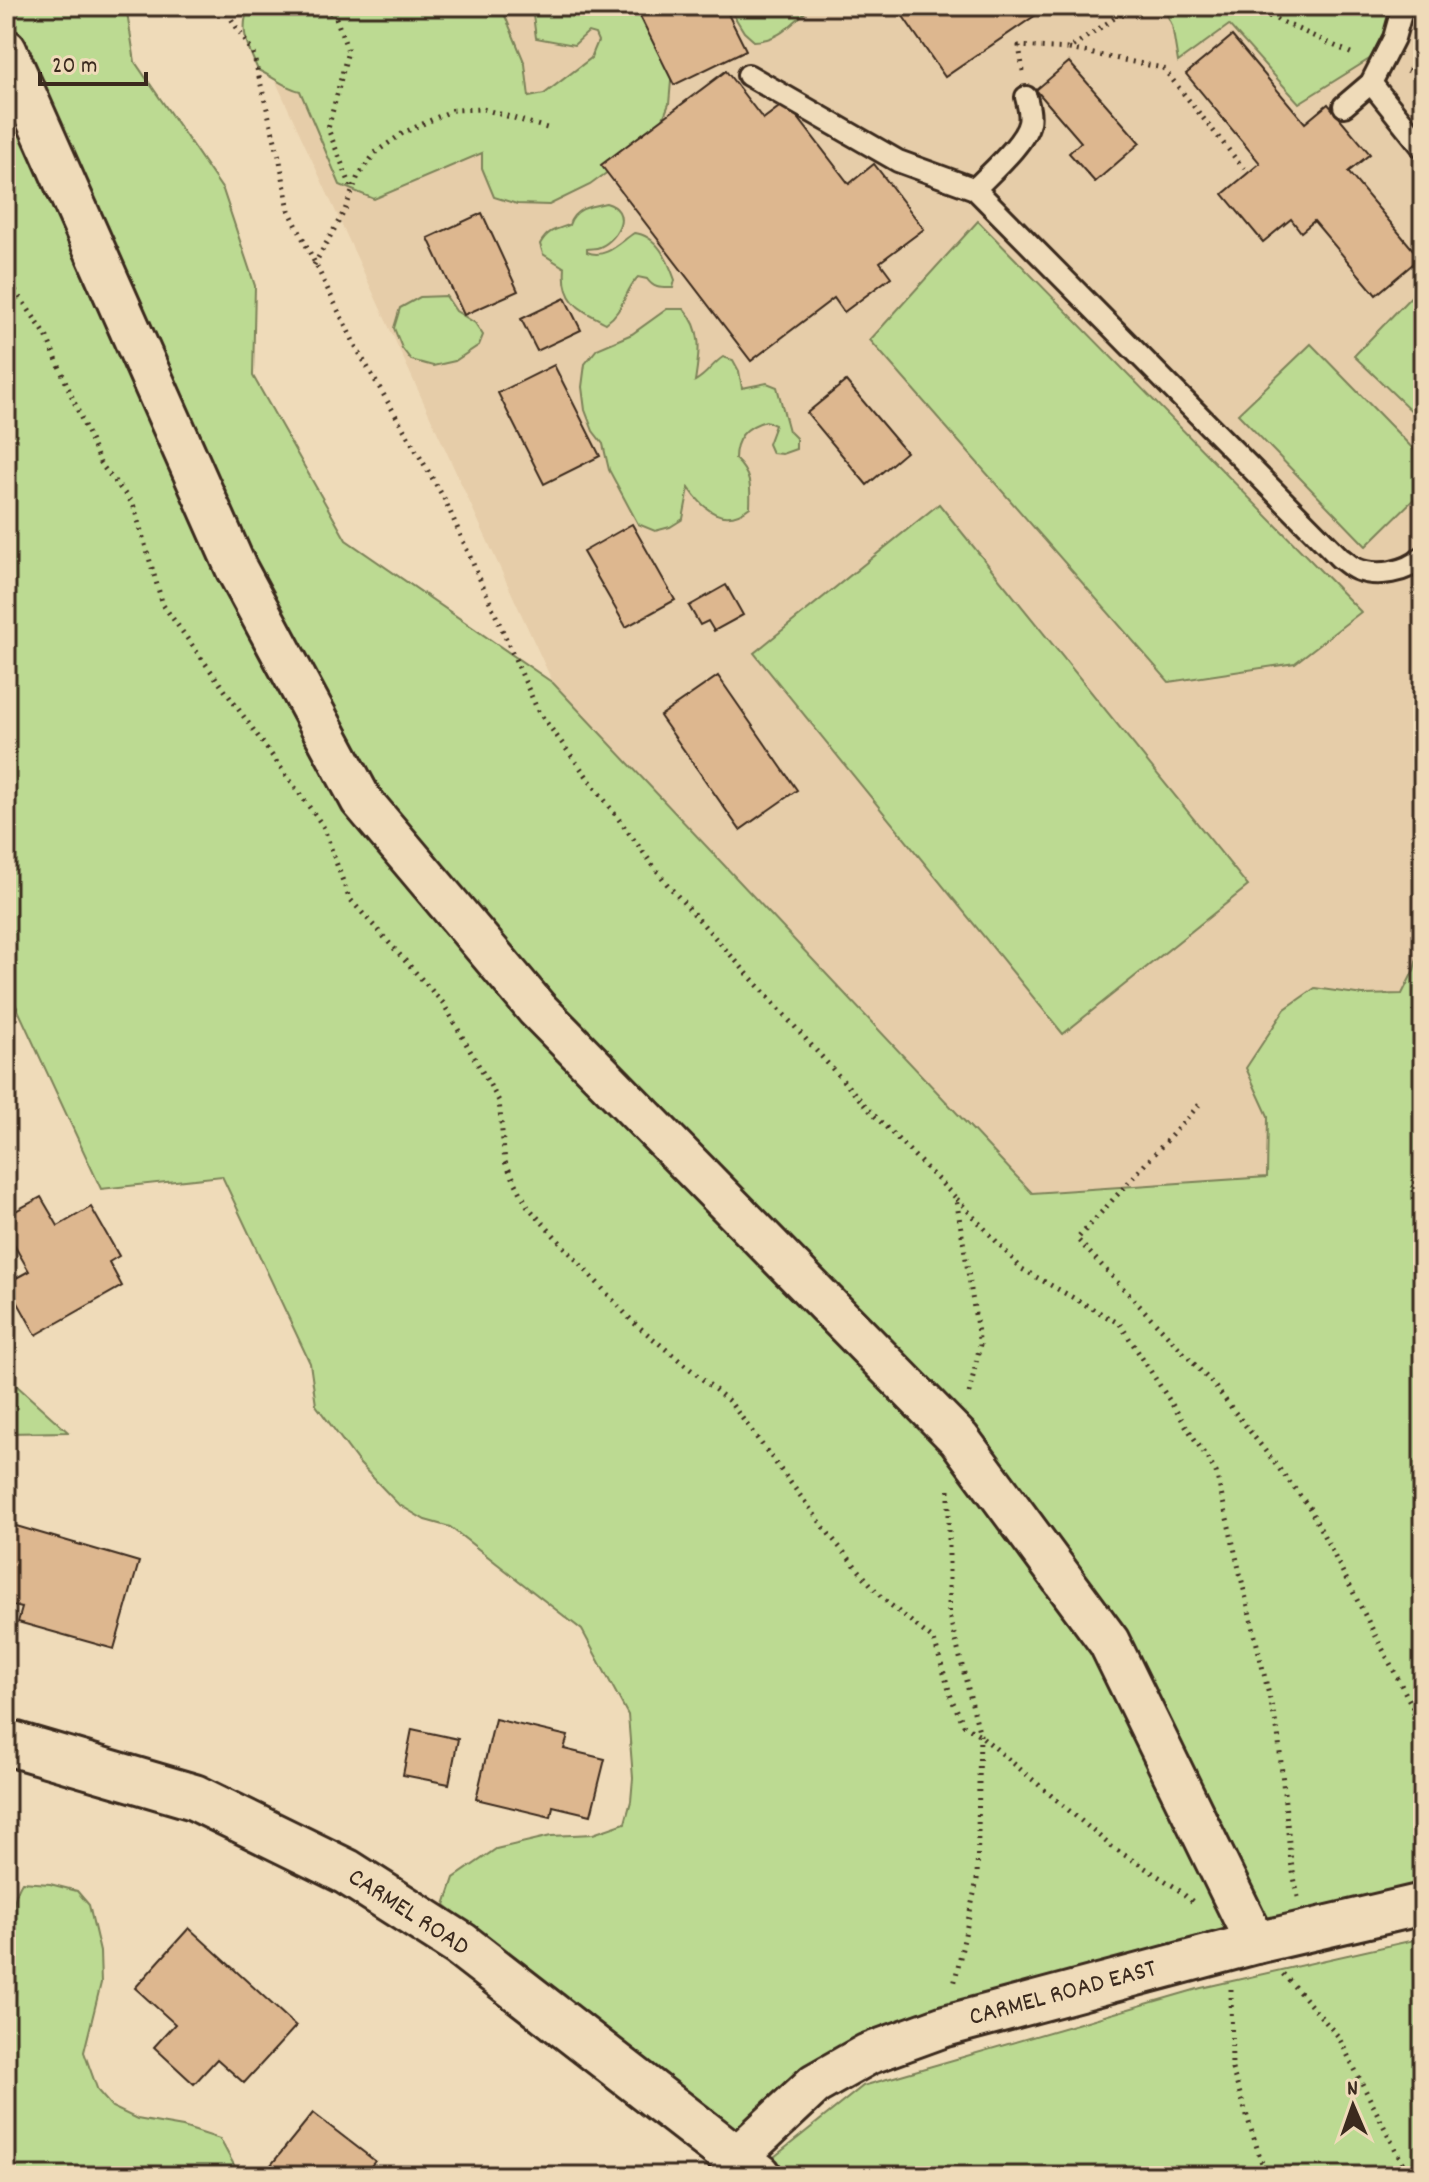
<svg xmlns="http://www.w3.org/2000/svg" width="1429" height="2182" viewBox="0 0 1429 2182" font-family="Dekko,sans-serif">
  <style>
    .built { fill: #e6cda9 }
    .green { fill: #bcda92; stroke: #7c8258; stroke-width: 2 }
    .building { fill: #ddb78f; stroke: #3b2a1e; stroke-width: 2 }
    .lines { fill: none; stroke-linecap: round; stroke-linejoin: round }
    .lane-casing { stroke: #3b2a1e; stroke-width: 26 }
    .street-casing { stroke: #3b2a1e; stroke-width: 46 }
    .secondary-casing { stroke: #3b2a1e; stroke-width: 50 }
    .path { stroke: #3b2a1e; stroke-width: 5; stroke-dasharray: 2 6; stroke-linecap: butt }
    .lane { stroke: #efdbb9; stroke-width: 20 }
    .street { stroke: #efdbb9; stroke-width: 40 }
    .secondary { stroke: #efdbb9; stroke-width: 44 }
    .labels { text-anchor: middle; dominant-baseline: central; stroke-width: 6; stroke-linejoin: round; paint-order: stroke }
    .street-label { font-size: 26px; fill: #3b2a1e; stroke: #efdbb9 }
  </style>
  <rect width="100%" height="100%" fill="#efdbb9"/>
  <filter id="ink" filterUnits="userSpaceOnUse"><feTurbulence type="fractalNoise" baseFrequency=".0125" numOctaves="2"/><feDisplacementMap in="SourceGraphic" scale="16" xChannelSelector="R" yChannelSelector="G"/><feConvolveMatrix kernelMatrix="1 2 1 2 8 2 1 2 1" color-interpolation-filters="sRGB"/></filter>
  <g filter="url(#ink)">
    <path class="built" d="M241,6H1423V1167L1032,1193L553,683Z"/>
    <g class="green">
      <path d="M6,6H126L135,62L223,190L255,286L253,376L346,540L553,683L1032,1193L1267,1177L1268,1116L1246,1068L1285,1009L1315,988L1363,995L1402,994L1414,970L1423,935V1886L1117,1961L739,2136L445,1905L454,1878L496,1849L551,1836L593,1834L625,1823L631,1801L633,1778L628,1715L582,1630L450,1527L425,1520L398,1504L360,1464L316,1405L310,1363L222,1176L101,1189L6,984Z"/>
      <path d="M250,6H501L525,64L529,97L544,94L591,58L598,41L595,34L588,32L574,45L536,38L533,15L528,6H623L624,15L662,10L673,58L669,104L658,131L642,147L590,185L549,205L517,204L494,197L482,168V153L374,199L340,185L300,91C285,88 272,76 258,70C248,48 238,28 250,6Z"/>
      <path d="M728,6H813C792,21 783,40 754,41L744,32Z"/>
      <path d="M1163,6H1393L1386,29L1371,58L1299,103L1229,25L1178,62L1172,25Z"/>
      <path d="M606,203C632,210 620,238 600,247C596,249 591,248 587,249V252C606,260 620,242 634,233C657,235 668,260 675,280L673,288C661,288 654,289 647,279L638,277C624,291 624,311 606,323C579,309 562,302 565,268L543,254L540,244C548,230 555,230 569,225C574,208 591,206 606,203Z"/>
      <path d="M978,221L1361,612L1295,663L1169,682L870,340Z"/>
      <path d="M1423,284V422L1354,356Z"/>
      <path d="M446,296L456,311L475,323L483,335L479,345L455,361L433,366L411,360L402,348L394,328L400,308L420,297Z"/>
      <path d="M667,309H684C704,331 699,355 695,381C707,375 712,364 723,357L733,360L739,371L742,388L767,383L777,387L789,431L796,438V449L782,454L772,453L768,444L775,425L766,421C746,426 735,438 735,459C751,474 751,486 750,507C724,528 704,510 689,488L683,519L670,527L655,531L638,524L609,470L603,444L593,431L585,410L582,387L585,364L597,349L632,334Z"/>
      <path d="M1311,344L1423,459V490L1366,546L1238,414Z"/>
      <path d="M939,504L1248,886L1063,1034L754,653Z"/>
      <path d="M6,1376L68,1432L6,1433Z"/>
      <path d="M22,1882L50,1884L77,1891L89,1905L100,1952L101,1983L84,2052L98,2091L112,2107L137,2119L183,2127L220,2139L240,2176H6V2001L16,1989C14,1958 5,1908 22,1882Z"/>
      <path d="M1423,1938V2176H774V2157L863,2086L1201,1988Z"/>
    </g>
    <g class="building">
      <path d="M635,6H724L746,50L674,85Z"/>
      <path d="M896,6H1049L945,77Z"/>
      <path d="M1232,36L1305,123L1328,104L1370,154L1348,172L1420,258L1376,295L1314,221L1301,232L1291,219L1263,242L1223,194L1260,163L1186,74Z"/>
      <path d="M1069,62L1140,143L1095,182L1069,153L1081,142L1036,90Z"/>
      <path d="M726,71L763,119L786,102L849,184L874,164L924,229L880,262L891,277L844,312L834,298L751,361L601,165Z"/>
      <path d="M482,213L518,291L464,315L428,238Z"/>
      <path d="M565,298L581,330L537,351L521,319Z"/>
      <path d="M554,365L600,456L544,484L498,393Z"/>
      <path d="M846,381L906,452L867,485L807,413Z"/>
      <path d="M632,524L675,600L626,627L583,552Z"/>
      <path d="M726,585L743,615L714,631L708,621L700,625L689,606Z"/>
      <path d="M718,676L797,790L740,830L660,716Z"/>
      <path d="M41,1197L58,1226L91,1207L119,1256L109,1262L122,1286L36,1335L7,1283L29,1271L6,1231V1216Z"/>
      <path d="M6,1523L139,1562L114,1649L18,1622L22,1608L6,1604Z"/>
      <path d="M495,1719L568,1736L564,1749L605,1759L591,1815L553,1806L551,1817L476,1799Z"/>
      <path d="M412,1729L458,1739L449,1784L403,1775Z"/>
      <path d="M189,1928L296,2026L244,2083L217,2059L194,2084L154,2047L175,2024L135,1988Z"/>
      <path d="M313,2113L375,2161L363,2176H262Z"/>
    </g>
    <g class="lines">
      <defs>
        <g id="lane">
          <path d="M748,75L898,161L975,189L1340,558C1345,561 1351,567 1356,569C1377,578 1407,572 1423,557"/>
          <path d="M1371,83L1423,148"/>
          <path d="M1344,106L1371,83L1394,38L1403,6"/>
          <path d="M975,189C990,173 1025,143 1029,123C1031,114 1028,105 1026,97"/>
        </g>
        <g id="street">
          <path d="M6,50L236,568L361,800L537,1009L959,1439L1109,1642L1256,1943"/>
          <path d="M737,2157L815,2084L868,2054L945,2026L1256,1943L1423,1904"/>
        </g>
        <path id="secondary" d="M6,1742L194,1797L347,1872L460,1944L759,2176"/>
      </defs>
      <use href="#lane" class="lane-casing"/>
      <use href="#street" class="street-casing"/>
      <use href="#secondary" class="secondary-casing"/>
      <g class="path">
        <path d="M223,6L253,53L280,161L289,210L357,349L445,500L538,711L667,884L872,1113L956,1198L980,1345L969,1394"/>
        <path d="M325,6L336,18L348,51L328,129L352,189"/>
        <path d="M1247,6L1355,55"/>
        <path d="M1069,49L1163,68L1244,169"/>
        <path d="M1407,70L1423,76"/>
        <path d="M1023,71L1019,46L1069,49L1132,6"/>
        <path d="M314,265L345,210L358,176L376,152L403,133L453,110L483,109L547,128"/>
        <path d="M6,277L46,335L100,463L133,504L163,605L323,826L349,898L443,1003L499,1101L505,1162L528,1207L633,1322L730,1402L832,1538L882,1598L934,1640L952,1700L964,1725L980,1735L1112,1847L1175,1887L1193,1902"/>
        <path d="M1199,1105L1077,1239L1213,1384L1309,1507L1423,1727"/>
        <path d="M957,1199L1022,1269L1120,1324L1216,1472L1278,1733L1291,1862L1298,1897"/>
        <path d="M949,1490V1615L980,1735L977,1880L954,1985"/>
        <path d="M1283,1974L1338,2036L1409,2176"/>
        <path d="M1231,1989L1232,2069L1266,2176"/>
      </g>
      <use href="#lane" class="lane"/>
      <use href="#street" class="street"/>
      <use href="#secondary" class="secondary"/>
    </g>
  </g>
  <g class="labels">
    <g class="street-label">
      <text transform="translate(408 1913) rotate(33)">CARMEL ROAD</text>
      <text transform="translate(1063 1994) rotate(-15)">CARMEL ROAD EAST</text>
    </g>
  </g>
  <rect width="1429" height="2182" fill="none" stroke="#efdbb9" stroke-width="32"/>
  <rect x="16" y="16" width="1397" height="2150" fill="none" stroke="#3b2a1e" stroke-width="3" filter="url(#ink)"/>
  <g transform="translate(1353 2106) rotate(358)" stroke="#efdbb9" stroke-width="6" paint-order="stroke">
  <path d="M0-6L14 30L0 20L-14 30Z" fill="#3b2a1e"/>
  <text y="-12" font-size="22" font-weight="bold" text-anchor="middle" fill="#3b2a1e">N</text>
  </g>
  <path d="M40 72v12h106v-12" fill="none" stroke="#3b2a1e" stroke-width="4"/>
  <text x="52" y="72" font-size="24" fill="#3b2a1e" stroke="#efdbb9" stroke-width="6" paint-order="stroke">20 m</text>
</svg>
